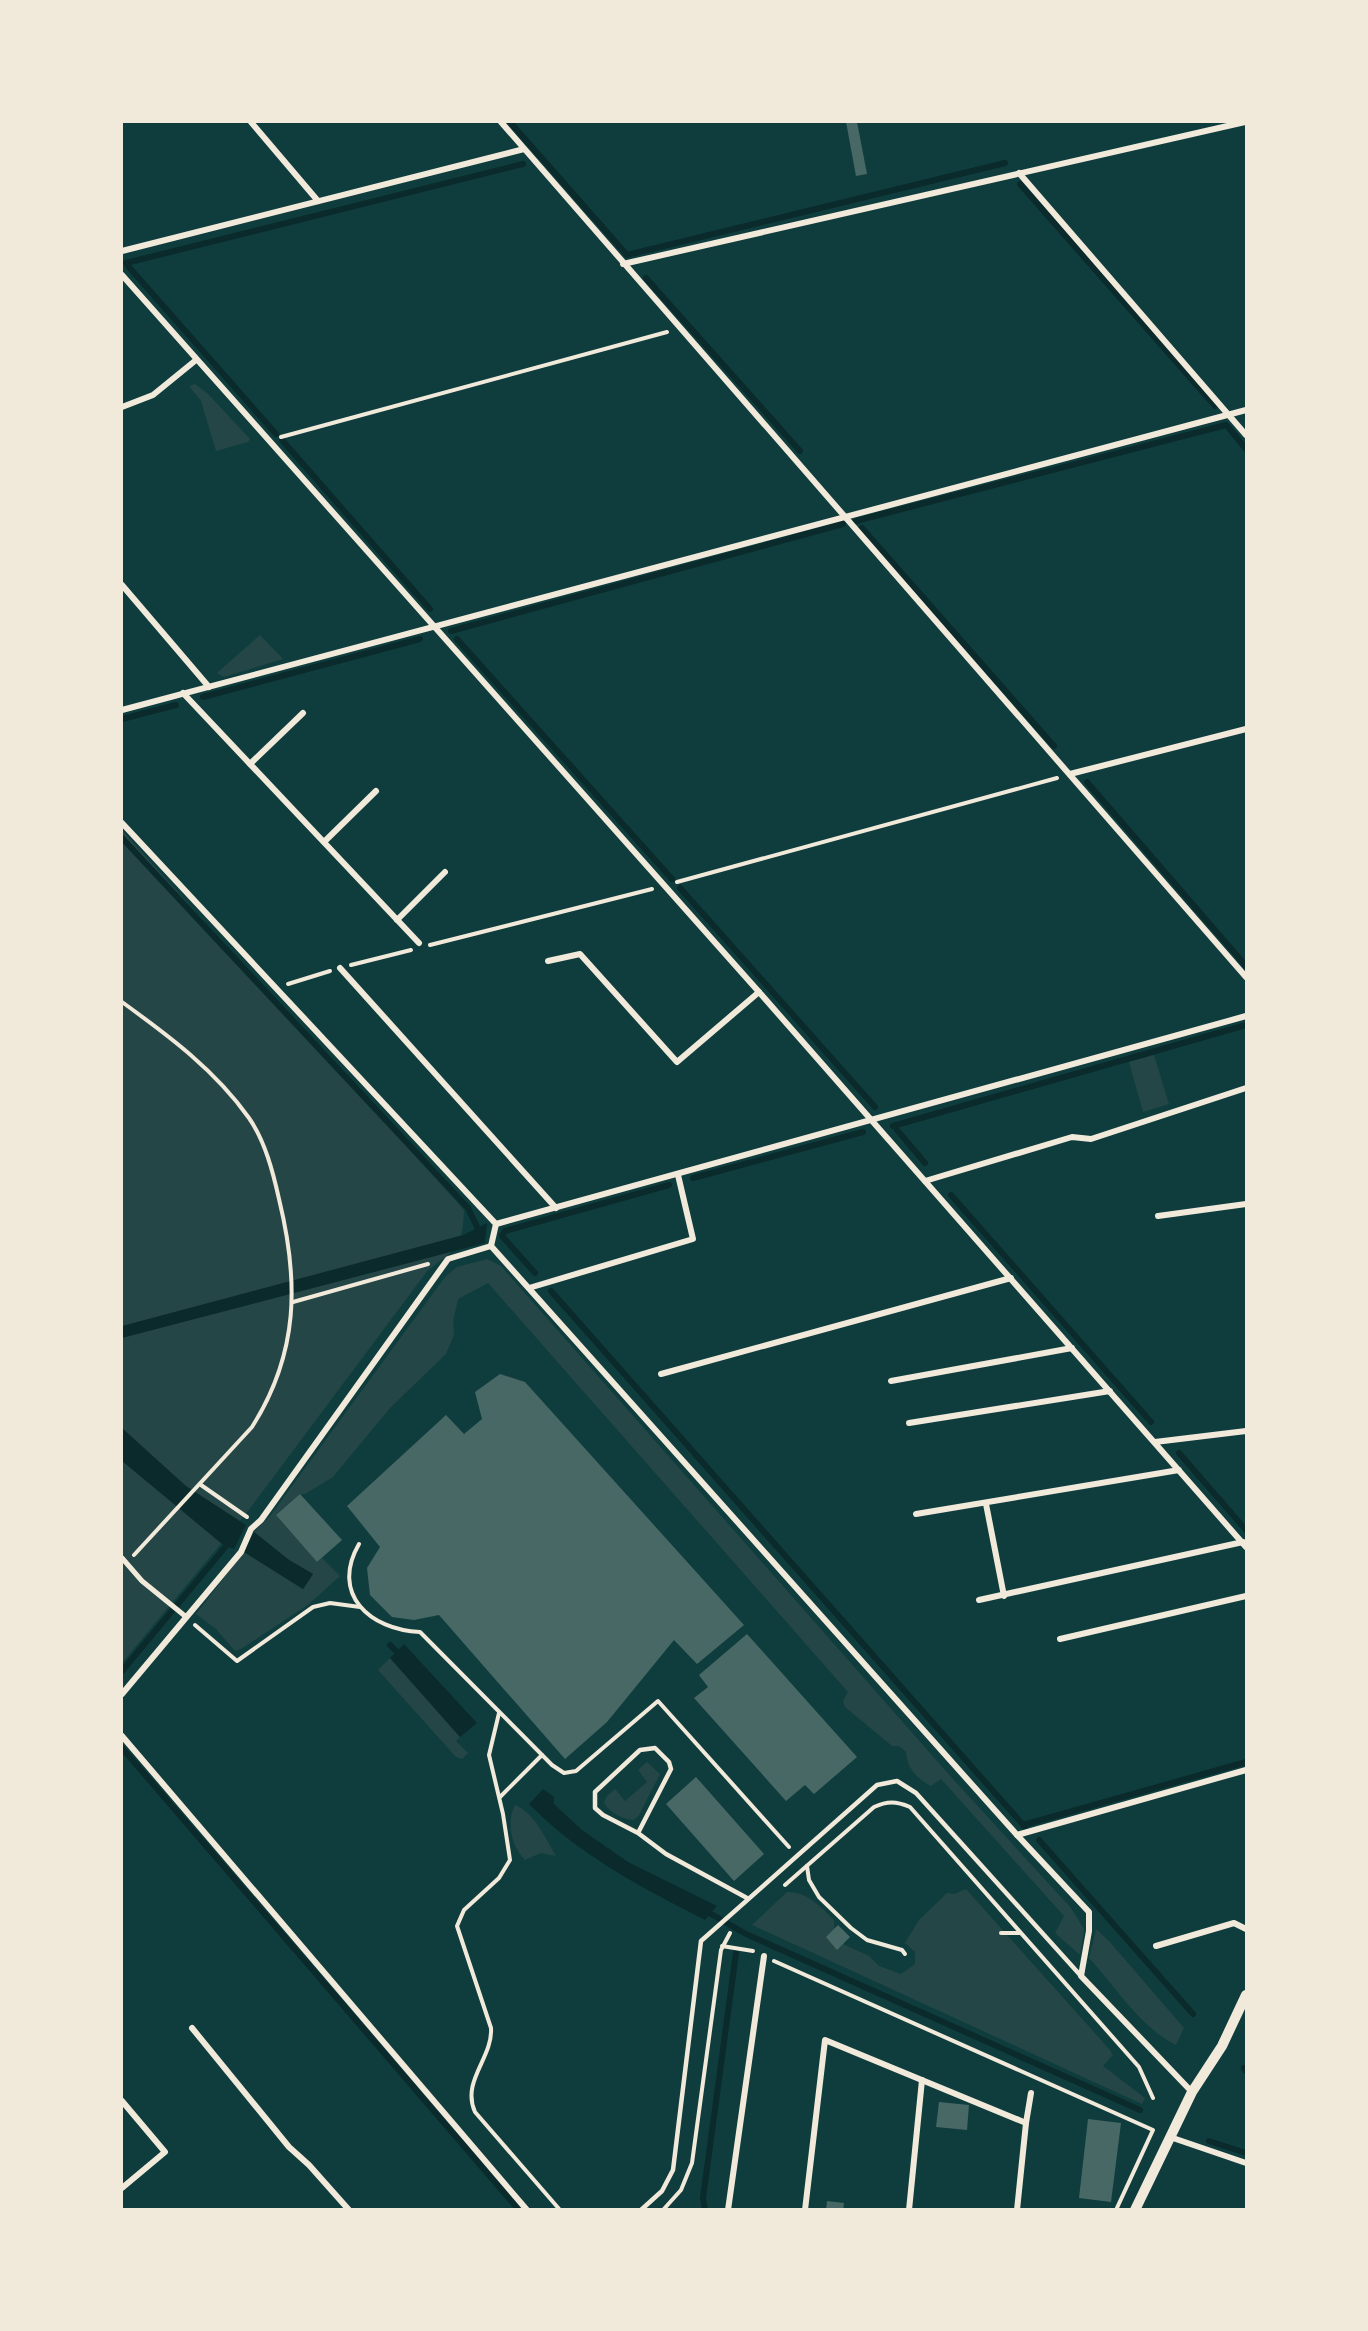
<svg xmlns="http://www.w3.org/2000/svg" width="1368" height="2331" viewBox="0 0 1368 2331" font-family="Roboto,sans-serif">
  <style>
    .green { fill: #244646 }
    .water { fill: #0a2a2b }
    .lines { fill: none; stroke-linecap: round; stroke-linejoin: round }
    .stream { stroke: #0a2a2b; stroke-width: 6 }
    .building { fill: #486865 }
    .path { stroke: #f1e9da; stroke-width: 4 }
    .service { stroke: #f1e9da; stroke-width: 4.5 }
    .pedestrian { stroke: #f1e9da; stroke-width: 5 }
    .minor { stroke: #f1e9da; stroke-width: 6 }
    .tertiary { stroke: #f1e9da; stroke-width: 10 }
  </style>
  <rect width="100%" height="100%" fill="#0f3d3e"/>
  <g class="green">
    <path d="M195,384L208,394L250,439L248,442L216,451L201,401L189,386Z"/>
    <path d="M260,635L283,659L224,677L217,673Z"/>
    <path d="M122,830L464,1210C463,1245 456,1250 428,1270L248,1511L122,1663Z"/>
    <path d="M1154,1055L1169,1104L1143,1112L1129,1062Z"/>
    <path d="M487,1259L501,1266L952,1778L1071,1908L1084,1929L1080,1955L1055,1933L1064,1916L941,1779L931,1786C917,1779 907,1768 906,1752L899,1746H892L845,1707L843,1701L848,1692L488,1283L458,1299L453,1322L454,1335L446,1354L390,1408L333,1477L305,1494H300L276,1515L317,1562L322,1558L340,1576L309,1604L241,1649L235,1651L216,1629L196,1614L244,1552L303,1589L313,1574L289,1560L254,1532L270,1516L445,1277L457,1267Z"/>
    <path d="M390,1658L460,1737L456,1741L468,1753L462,1759L456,1757L378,1670Z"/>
    <path d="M647,1762L660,1774L639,1815L634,1820C622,1819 610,1813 604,1803L606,1797L615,1789L625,1801L647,1782L638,1770Z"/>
    <path d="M515,1805C535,1813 545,1838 556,1856L541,1853L525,1860C511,1846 506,1822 515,1805Z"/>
    <path d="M966,1889L1110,2050L1113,2055L1103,2066L1145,2098L1142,2104L752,1925L787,1892C806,1891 821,1907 834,1920V1929L843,1944L869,1956L879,1966L901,1974L915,1964V1952L905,1943L919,1920L947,1893L954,1894Z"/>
    <path d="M1096,1929L1109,1941L1184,2028L1176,2045C1140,2027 1116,1987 1089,1958Z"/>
  </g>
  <g class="water">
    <path d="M487,1223L485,1243L122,1338V1326L463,1235Z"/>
    <path d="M122,1428L186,1486L246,1525L234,1549L222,1544L122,1461Z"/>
    <path d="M254,1532L289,1560L313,1574L303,1589L244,1552Z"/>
    <path d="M404,1644L477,1723L460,1737L390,1658Z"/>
    <path d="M543,1789L554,1797V1804L582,1830L628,1862L717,1906L705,1920C641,1887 580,1856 529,1804Z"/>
  </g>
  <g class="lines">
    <g class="stream">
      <path d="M510,122L627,255L1005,163"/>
      <path d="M1020,184L1215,406"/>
      <path d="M126,263L523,164"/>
      <path d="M128,266L276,434"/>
      <path d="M646,278L800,451"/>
      <path d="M1228,427L1246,449"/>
      <path d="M282,440L430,609"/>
      <path d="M856,521L1226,425"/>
      <path d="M862,528L1054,746"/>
      <path d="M451,631L843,524"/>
      <path d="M457,639L672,879"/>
      <path d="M203,697L420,639"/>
      <path d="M122,719L176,705"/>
      <path d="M1087,782L1246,966"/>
      <path d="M122,838L468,1208L481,1235"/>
      <path d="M680,888L875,1107"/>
      <path d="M893,1126L1246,1025"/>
      <path d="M897,1130L925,1163"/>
      <path d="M693,1178L863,1132"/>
      <path d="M951,1195L1151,1422"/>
      <path d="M535,1273L502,1236L505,1231L669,1185"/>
      <path d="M551,1291L1025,1827"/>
      <path d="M1179,1453L1246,1530"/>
      <path d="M390,1645L401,1656"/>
      <path d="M122,1671L231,1540"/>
      <path d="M122,1748L519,2210"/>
      <path d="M1023,1825L1246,1762"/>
      <path d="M1039,1840L1193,2014"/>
      <path d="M704,1910L746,1934L1140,2110"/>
      <path d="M1244,2068L1246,2071"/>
      <path d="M1209,2141L1246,2153"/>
      <path d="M705,2210L703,2198L736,1953"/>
    </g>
  </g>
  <g class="building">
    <path d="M846,122H857L867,174L856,176Z"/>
    <path d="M500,1374L525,1382L744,1625L697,1664L674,1640L607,1722L565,1759L439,1615L414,1620L392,1617L370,1595L367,1568L380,1547L347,1506L446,1415L464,1434L482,1419L475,1392Z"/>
    <path d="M300,1494L342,1540L317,1562L276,1515Z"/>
    <path d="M747,1634L857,1757L814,1794L805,1785L786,1801L694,1698L708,1687L699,1675Z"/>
    <path d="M696,1777L764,1854L734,1881L666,1804Z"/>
    <path d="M838,1925L850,1937L837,1950L826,1937Z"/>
    <path d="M939,2102L969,2105L967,2130L936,2127Z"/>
    <path d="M1088,2119L1121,2123L1111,2202L1079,2198Z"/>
    <path d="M827,2201L844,2203L843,2210H826Z"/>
  </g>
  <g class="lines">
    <g class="path">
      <path d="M281,437L667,332"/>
      <path d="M677,882L1057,778"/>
      <path d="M430,945L652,889"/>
      <path d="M351,965L411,950"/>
      <path d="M288,984L330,971"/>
      <path d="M122,1002C169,1036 215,1070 249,1118C265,1141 273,1172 279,1199C299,1281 299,1353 252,1427L134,1555"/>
      <path d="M293,1302L428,1264"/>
      <path d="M201,1485L247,1517"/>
      <path d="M359,1544C330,1594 370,1630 420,1632L552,1765L564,1773L576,1771L658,1701L789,1847"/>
      <path d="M195,1625L237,1661L313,1607L330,1603L360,1607"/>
      <path d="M499,1713L489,1755L503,1814L510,1860L499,1878L464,1910L457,1926L491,2028C493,2058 461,2081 475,2112L560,2210"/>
      <path d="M500,1797L542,1755"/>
      <path d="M807,1866L809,1880L819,1897L851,1928L867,1940L902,1950L905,1954"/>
      <path d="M785,1885L874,1807C887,1801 896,1801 910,1807L1139,2067L1153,2098"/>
      <path d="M1001,1933H1020"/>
      <path d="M722,1946L753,1951"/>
      <path d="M774,1961L1153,2130L1116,2210"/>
      <path d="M663,2210L681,2190L692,2163L721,1950L730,1933"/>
    </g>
    <g class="service">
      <path d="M638,1833L671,1769L669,1762L655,1748L640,1750L595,1792V1808L603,1815L638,1833L666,1854L747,1898"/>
      <path d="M641,2210L662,2191L673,2170L701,1941L877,1785L897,1781L916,1793L1081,1976"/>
    </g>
    <path class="pedestrian" d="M122,1558L142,1581L185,1616"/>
    <g class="minor">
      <path d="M251,122L318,201"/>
      <path d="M501,122L1246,977"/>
      <path d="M1019,173L1246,435"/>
      <path d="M122,251L524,149"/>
      <path d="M623,264L1245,122"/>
      <path d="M122,275L759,992L1246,1547"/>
      <path d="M122,407L153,395L196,360"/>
      <path d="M122,585L209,687"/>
      <path d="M183,693L419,943"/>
      <path d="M122,710L1246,410"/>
      <path d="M250,764L303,713"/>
      <path d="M1070,774L1246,729"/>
      <path d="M122,823L496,1224L491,1246L1017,1835L1089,1912V1931L1081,1976L1192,2092"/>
      <path d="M324,842L376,791"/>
      <path d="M397,920L445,872"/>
      <path d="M548,961L580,954L677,1062L759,992"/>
      <path d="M340,968L556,1208"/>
      <path d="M925,1181L1072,1137L1091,1139L1246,1088"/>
      <path d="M1158,1216L1246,1204"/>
      <path d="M496,1224L1246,1016"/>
      <path d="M529,1288L693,1239L678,1175"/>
      <path d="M661,1374L1011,1278"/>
      <path d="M891,1381L1072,1348"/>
      <path d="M909,1423L1110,1391"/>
      <path d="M1155,1442L1246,1431"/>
      <path d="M986,1504L1004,1596"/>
      <path d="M916,1514L1179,1470"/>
      <path d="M979,1600L1243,1542"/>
      <path d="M1060,1639L1246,1596"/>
      <path d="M122,1694L241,1552L251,1529L261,1520L448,1259L491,1246"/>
      <path d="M122,1736L527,2210"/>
      <path d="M1017,1835L1246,1770"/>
      <path d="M1156,1946L1234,1923L1246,1929"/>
      <path d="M192,2028L289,2147L309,2165L349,2210"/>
      <path d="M122,2101L165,2152L122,2188"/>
      <path d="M1026,2123L1031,2093"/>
      <path d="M1170,2137L1246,2163"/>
      <path d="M728,2210L764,1956"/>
      <path d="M805,2210L825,2040L1026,2123L1017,2210"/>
      <path d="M909,2210L922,2080"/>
    </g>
    <path class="tertiary" d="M1135,2210L1192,2092L1222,2046L1246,1995"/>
  </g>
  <rect width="1368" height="2331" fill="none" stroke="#f1e9da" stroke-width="246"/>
</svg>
